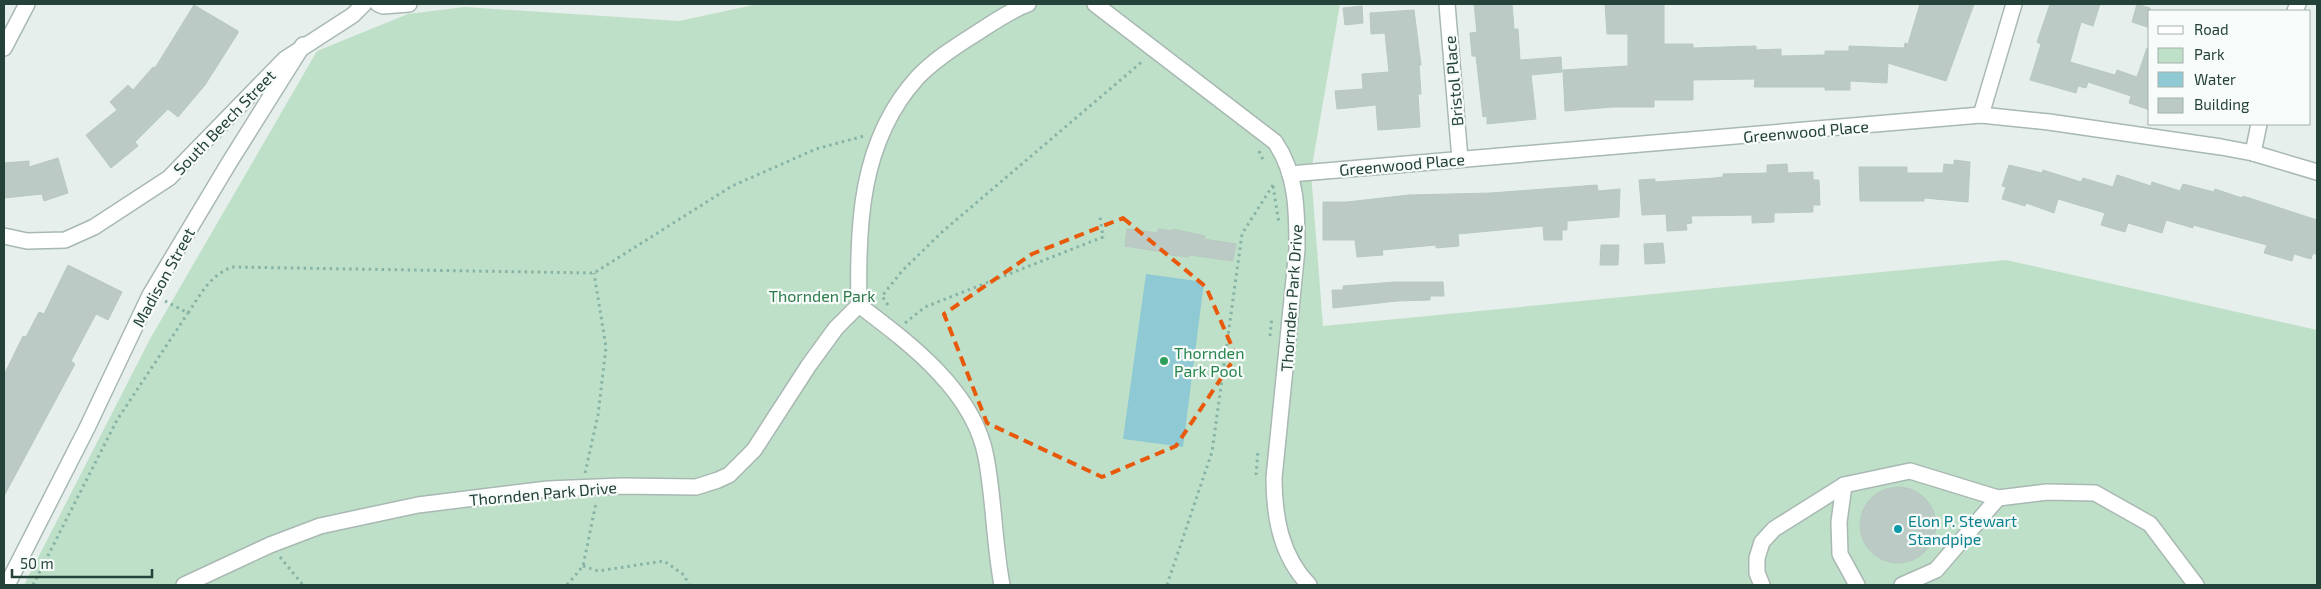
<svg xmlns="http://www.w3.org/2000/svg" width="2321" height="589" viewBox="0 0 2321 589" font-family="'Exo 2',sans-serif">
  <style>
    .green { fill: #bfe0c8 }
    .water { fill: #8ec9d4 }
    .building { fill: #bbcac4; stroke: #b8c9c2 }
    .lines { fill: none; stroke-linecap: round; stroke-linejoin: round }
    .minor-casing { stroke: #a8b8b2; stroke-width: 18 }
    .path { stroke: #86b3a5; stroke-width: 3; stroke-dasharray: 2.5 4; stroke-linecap: butt }
    .minor { stroke: #fff; stroke-width: 15 }
    .marked { fill: none; stroke: #e8590c; stroke-width: 4; stroke-dasharray: 10 6; stroke-linejoin: round }
    .leisure-dot { fill: #2e9e5b; stroke: #f7fbf9; stroke-width: 2 }
    .culture-dot { fill: #0f9aa8; stroke: #f7fbf9; stroke-width: 2 }
    .labels { text-anchor: middle; dominant-baseline: central; stroke-width: 4.5; stroke-linejoin: round; paint-order: stroke }
    .street-label { font-size: 16px; fill: #24423a; stroke: #f7fbf9 }
    .park-label { font-size: 16px; fill: #2d7a4b; stroke: #f7fbf9 }
    .leisure-label { font-size: 16px; fill: #27864d; stroke: #f7fbf9; text-anchor: start }
    .culture-label { font-size: 16px; fill: #0d838f; stroke: #f7fbf9; text-anchor: start }
  </style>
  <rect width="100%" height="100%" fill="#e6efeb"/>
  <path class="green" d="M758,4H1340L1311,172L1323,326L2006,260L2317,330V585H24L150,339L317,51L408,14L464,7L679,21Z"/>
  <path class="water" d="M1146,274L1204,282L1183,447L1123,439Z"/>
  <g class="building">
    <path d="M1474,4H1512L1514,29H1518L1520,60L1561,57L1562,72L1531,75L1536,119L1487,124V116L1483,117L1476,56H1472L1470,33L1477,32Z"/>
    <path d="M1605,4H1664V44H1693V48L1756,46V50L1781,49V56L1825,55V51H1849V46L1904,48L1905,43L1908,44L1920,4H1974L1946,81L1888,63L1887,83L1850,81V90H1825V87H1754L1755,79L1693,80V100H1654V107H1612L1565,111L1563,70L1628,66V34H1607Z"/>
    <path d="M2050,4H2100L2093,26L2081,22L2070,62L2115,75L2117,70L2137,77L2147,48L2150,49V110L2129,103L2131,96L2088,82L2086,88L2078,86L2076,93L2030,80L2041,44L2037,42Z"/>
    <path d="M2137,4L2150,8V28L2132,22Z"/>
    <path d="M194,5L238,31V33L205,85L178,117L168,109L135,142L138,146L111,168L86,135L117,110L110,102L128,85L133,90L153,67L155,68Z"/>
    <path d="M1362,6L1363,23L1345,25L1343,8Z"/>
    <path d="M1414,10L1421,65H1419L1421,94H1418L1420,127L1378,130L1376,105L1337,109L1335,91L1363,89L1362,74L1389,72L1385,33L1371,34L1370,13Z"/>
    <path d="M58,158L68,193L44,201L42,194L4,198V163L29,161V167Z"/>
    <path d="M1954,160L1970,162L1968,202L1924,198V201H1860L1859,167H1907V173H1943L1944,164L1954,165Z"/>
    <path d="M1787,164L1788,173L1813,172V180H1819L1820,205H1813V212L1774,213V222L1752,223V215L1691,216L1692,223L1686,224L1687,230L1667,231L1666,214L1642,215L1639,180L1655,179V182L1715,178L1723,177V174L1767,173V165Z"/>
    <path d="M2009,165L2042,173L2043,170L2081,182L2083,178L2113,187L2117,175L2151,186L2152,182L2180,191L2183,184L2214,192L2215,189L2242,198L2243,196L2317,220V255L2313,253L2311,259L2294,254L2292,261L2264,253L2267,245L2193,225V228L2166,220L2162,233L2128,223L2125,232L2101,225L2105,213L2058,199L2054,213L2026,203L2025,206L2002,199L2006,187L2002,186Z"/>
    <path d="M1597,185L1598,191L1620,189L1619,217L1567,221V230H1562V240H1544L1543,226L1458,234L1459,246L1436,248V245L1382,250L1383,255L1357,257L1355,240H1323V202H1347L1409,195L1491,193Z"/>
    <path d="M1127,229L1158,233V229L1173,231V229L1205,236L1204,239L1236,244L1233,261L1189,255L1188,257L1170,255V253L1125,246Z"/>
    <path d="M1663,243L1665,263L1645,264L1644,244Z"/>
    <path d="M1601,245H1619L1618,265H1600Z"/>
    <path d="M68,265L122,292L108,320L96,314L71,361L75,364L4,496V375L23,336L26,337L39,312L44,314Z"/>
    <path d="M1395,282H1443L1444,296H1430V300L1397,301L1333,308L1332,290H1343V286Z"/>
    <circle cx="1898" cy="525" r="38"/>
  </g>
  <g class="lines">
    <defs>
      <g id="minor">
        <path d="M378,4L383,6L409,4"/>
        <path d="M1095,4L1275,142C1297,174 1297,212 1297,249L1274,478C1274,517 1281,556 1309,585"/>
        <path d="M1447,4L1460,159"/>
        <path d="M2295,11L2298,4"/>
        <path d="M4,48L27,4"/>
        <path d="M1981,115L2014,4"/>
        <path d="M2253,153L2259,124"/>
        <path d="M1290,174L1981,115L2049,122L2221,147L2253,153L2317,172"/>
        <path d="M4,236L27,241L65,240L94,227L169,178L285,59L353,15L364,4"/>
        <path d="M859,305C909,343 974,391 986,457C994,499 994,543 1002,585"/>
        <path d="M1844,485L1839,522L1840,554L1857,585"/>
        <path d="M7,585L87,428L150,295L229,163L303,45"/>
        <path d="M184,585L270,545L320,526L418,505L548,489L622,486L696,487L718,480L729,475L754,450L809,365L836,328L859,305C857,226 860,141 917,78C933,61 953,48 972,36C990,25 1008,11 1028,4"/>
        <path d="M1762,585L1757,573V558L1762,542L1774,529L1844,485L1910,471L1998,498L2047,492L2095,493L2150,524L2196,585"/>
        <path d="M1902,585L1936,570L1998,498"/>
      </g>
    </defs>
    <use href="#minor" class="minor-casing"/>
    <g class="path">
      <path d="M1259,151L1264,162"/>
      <path d="M1273,186L1279,224"/>
      <path d="M165,301L188,313C201,294 209,276 232,267L594,273L732,186L816,149L864,136"/>
      <path d="M888,305L882,296L902,271L942,232L1144,60"/>
      <path d="M905,323L925,307L1103,237L1100,217"/>
      <path d="M1270,336L1272,317"/>
      <path d="M585,473L598,415L606,347L594,273"/>
      <path d="M1256,475L1258,451"/>
      <path d="M280,557L303,585"/>
      <path d="M583,566L598,571L664,561L684,575L689,585"/>
      <path d="M33,585L117,420L188,313"/>
      <path d="M567,585L583,566L596,503"/>
      <path d="M1167,585L1212,452L1242,234L1273,185"/>
    </g>
    <use href="#minor" class="minor"/>
  </g>
  <path class="marked" d="M1123,218L1206,287L1236,356L1176,446L1102,477L987,423L944,314L1032,254Z"/>
  <circle class="leisure-dot" cx="1164" cy="361" r="5"/>
  <circle class="culture-dot" cx="1898" cy="529" r="5"/>
  <g class="labels">
    <g class="street-label">
      <text transform="translate(1453 81) rotate(-95)">Bristol Place</text>
      <text transform="translate(224 122) rotate(-46)">South Beech Street</text>
      <text transform="translate(1806 131) rotate(-5)">Greenwood Place</text>
      <text transform="translate(1402 164) rotate(-5)">Greenwood Place</text>
      <text transform="translate(163 277) rotate(-61)">Madison Street</text>
      <text transform="translate(1291 298) rotate(-86)">Thornden Park Drive</text>
      <text transform="translate(543 493) rotate(-5)">Thornden Park Drive</text>
    </g>
    <g class="park-label">
      <text x="822" y="295">Thornden Park</text>
    </g>
    <g class="leisure-label">
      <text x="1174" y="352">Thornden<tspan x="1174" dy="18">Park Pool</tspan></text>
    </g>
    <g class="culture-label">
      <text x="1908" y="520">Elon P. Stewart<tspan x="1908" dy="18">Standpipe</tspan></text>
    </g>
  </g>
  <rect width="2321" height="589" fill="none" stroke="#24423a" stroke-width="10"/>
  <rect x="2148" y="10" width="162" height="115" fill="#f7fbf9" stroke="#a3b1ad"/>
  <rect x="2158" y="26" width="25" height="8" fill="#ffffff" stroke="#a3b1ad"/>
  <text x="2194" y="35" font-size="15" fill="#24423a">Road</text>
  <rect x="2158" y="48" width="25" height="15" fill="#bfe0c8" stroke="#a3b1ad"/>
  <text x="2194" y="60" font-size="15" fill="#24423a">Park</text>
  <rect x="2158" y="72" width="25" height="15" fill="#8ec9d4" stroke="#a3b1ad"/>
  <text x="2194" y="85" font-size="15" fill="#24423a">Water</text>
  <rect x="2158" y="98" width="25" height="15" fill="#bbcac4" stroke="#a3b1ad"/>
  <text x="2194" y="110" font-size="15" fill="#24423a">Building</text>
  <path d="M12 569v8h140v-8" fill="none" stroke="#24423a" stroke-width="2.5"/>
  <text x="20" y="569" font-size="15" fill="#24423a" stroke="#f7fbf9" stroke-width="4" paint-order="stroke">50 m</text>
</svg>
